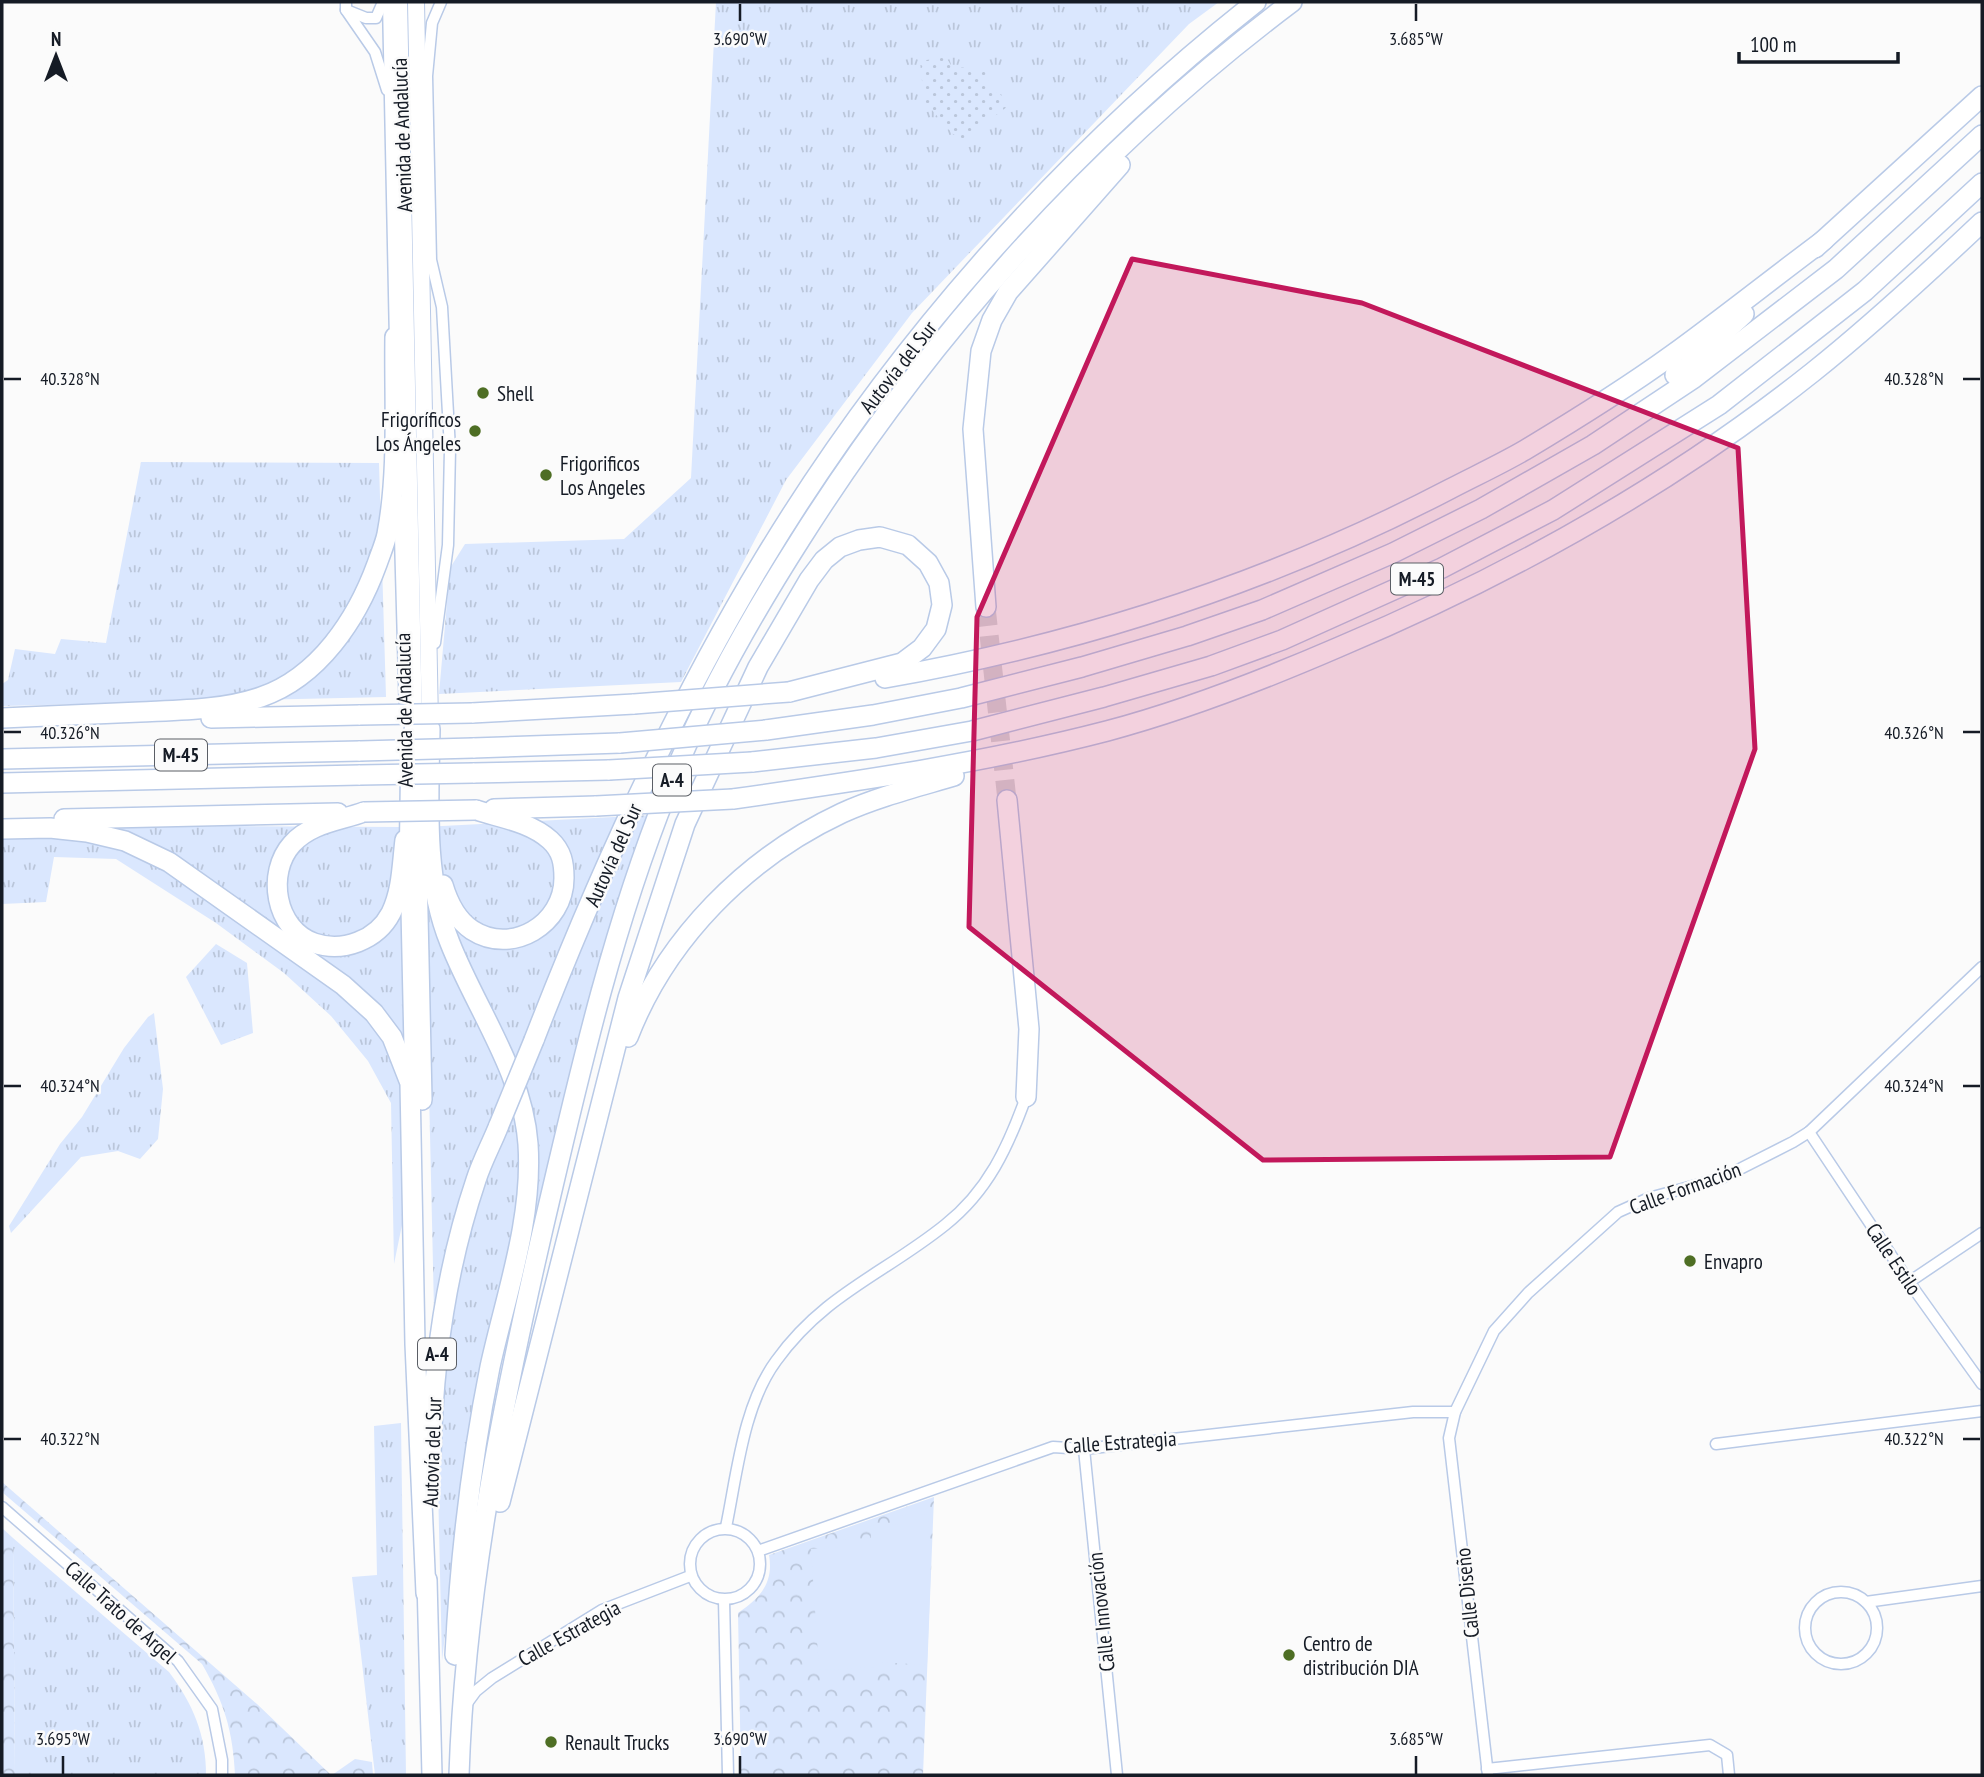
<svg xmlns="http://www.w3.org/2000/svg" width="1984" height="1777" viewBox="0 0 1984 1777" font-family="'PT Sans Narrow',sans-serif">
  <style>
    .grass { fill: url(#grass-tufts) }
    .forest { fill: url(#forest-crowns) }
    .garden { fill: url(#garden-dots) }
    .pitch { fill: #dae7fe }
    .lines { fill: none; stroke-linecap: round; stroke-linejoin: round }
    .highway-tunnel { stroke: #d8d9db; stroke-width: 19; stroke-dasharray: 19 10; stroke-linecap: butt }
    .street-casing { stroke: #b9cae7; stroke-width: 13 }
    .primary-casing { stroke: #b9cae7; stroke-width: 18 }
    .highway-casing { stroke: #b9cae7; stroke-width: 22 }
    .street { stroke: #fff; stroke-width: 10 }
    .primary { stroke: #fff; stroke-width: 16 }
    .highway { stroke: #fff; stroke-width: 19 }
    .highway-bridge-casing { stroke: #b9cae7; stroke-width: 22; stroke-linecap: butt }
    .highway-bridge { stroke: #fff; stroke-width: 19 }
    .marked { fill: #c2185b; fill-opacity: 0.2; stroke: #c2185b; stroke-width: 5; stroke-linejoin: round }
    .ticks { fill: none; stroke: #151b25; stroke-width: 2.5 }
    .poi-dot { fill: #4e6e24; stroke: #fbfbfb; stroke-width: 2.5 }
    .labels { text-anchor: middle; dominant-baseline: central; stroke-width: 5; stroke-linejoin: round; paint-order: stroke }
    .shield { fill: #fbfbfb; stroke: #5a5e65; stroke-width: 2 }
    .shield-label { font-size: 19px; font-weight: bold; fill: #151b25 }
    .street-label { font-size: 21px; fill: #151b25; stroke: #fbfbfb }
    .poi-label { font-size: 21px; fill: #151b25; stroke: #fbfbfb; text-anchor: start }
    .ticks-label { font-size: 18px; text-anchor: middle; fill: #151b25; stroke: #fbfbfb; stroke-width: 5; stroke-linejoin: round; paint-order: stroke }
  </style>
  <defs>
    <pattern id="grass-tufts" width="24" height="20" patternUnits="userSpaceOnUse" patternTransform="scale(1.75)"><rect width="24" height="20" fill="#dae7fe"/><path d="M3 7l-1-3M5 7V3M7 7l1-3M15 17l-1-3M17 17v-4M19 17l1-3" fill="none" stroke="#bac6da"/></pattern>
    <pattern id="forest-crowns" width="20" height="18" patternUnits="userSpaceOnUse" patternTransform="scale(1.75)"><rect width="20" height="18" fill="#dae7fe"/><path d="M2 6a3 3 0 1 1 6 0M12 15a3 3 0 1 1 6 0" fill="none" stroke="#bac6da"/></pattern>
    <pattern id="garden-dots" width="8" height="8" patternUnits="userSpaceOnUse" patternTransform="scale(1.75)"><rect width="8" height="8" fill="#dae7fe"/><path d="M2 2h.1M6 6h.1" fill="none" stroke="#bac6da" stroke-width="1.8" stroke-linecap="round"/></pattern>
  </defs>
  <rect width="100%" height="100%" fill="#fbfbfb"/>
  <g class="grass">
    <path d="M716,2H1219L1189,24L912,313L786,480L681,682L439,694L450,568L465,544L624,539L691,478Z"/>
    <path d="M141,462L379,463L386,697L2,706V684L8,680L15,649L55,654L61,639L106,643Z"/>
    <path d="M652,815L529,1259L463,1480L442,1661L423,827Z"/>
    <path d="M232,826L400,827L405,1004L404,1161L402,1225L394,1264L391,1103L368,1061L331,1016L284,973L216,923L116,859L54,857L46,902L2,904V835L97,827Z"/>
    <path d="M216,944L247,963L253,1033L221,1045L186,977Z"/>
    <path d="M154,1013L163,1089L158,1139L140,1159L118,1151L81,1157L11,1233L9,1226L60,1144L82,1117L124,1048L148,1017Z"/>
    <path d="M401,1423L406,1775H375L352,1577L377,1575L374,1426Z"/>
    <path d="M13,1538L169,1672C193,1704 206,1735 206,1775H15Z"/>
  </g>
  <g class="forest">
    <path d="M2,1482L257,1704L331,1775H235C233,1731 224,1702 202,1664L2,1492Z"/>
    <path d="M934,1497L923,1775H741L738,1613C760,1598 774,1583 769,1555Z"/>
    <path d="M2,1528L13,1538L15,1775H2Z"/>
    <path d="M355,1759L372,1762L373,1775H332Z"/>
  </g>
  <path class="garden" d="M946,57L952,67L990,69L988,86L1009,101V105C994,118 978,127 963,139L953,134L924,101L920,61Z"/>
  <path class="pitch" d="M928,1514L931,1565L927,1665L880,1662V1667L819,1670L811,1549L842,1547V1540L871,1538L870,1526L899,1524V1516Z"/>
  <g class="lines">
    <path class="highway-tunnel" d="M986,607L1007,800"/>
    <defs>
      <g id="street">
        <path d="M346,2V10L375,52L387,90"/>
        <path d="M388,2L395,342"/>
        <path d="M346,10L366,18H376L383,2"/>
        <path d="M399,501L405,716"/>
        <path d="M435,643L448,545L450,449L442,307L431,260L427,76L432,23L441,2"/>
        <path d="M405,842L406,771"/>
        <path d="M406,886L410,1070"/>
        <path d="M1809,1132L1909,1282L1982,1384"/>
        <path d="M1909,1282L1982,1233"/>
        <path d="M1716,1444L1982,1411"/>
        <path d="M1084,1449L1117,1775"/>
        <path d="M2,1507L178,1661L212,1709L222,1760V1775"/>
        <path d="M726,1527C737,1474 743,1406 776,1361C824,1294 884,1274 945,1225C988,1191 1008,1147 1026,1097"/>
        <circle cx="725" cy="1564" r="35"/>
        <path d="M758,1551L1053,1447L1084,1449L1413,1412H1455"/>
        <circle cx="1841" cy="1628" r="36"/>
        <path d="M724,1600L728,1775"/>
        <path d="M1866,1602L1982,1586"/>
        <path d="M465,1706L476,1691L492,1678L602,1610L690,1576"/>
        <path d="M1487,1769L1710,1745L1727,1755L1729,1775"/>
        <path d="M1488,1775L1449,1438L1455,1412L1494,1331L1528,1293L1618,1212L1649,1198L1722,1178L1793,1142L1809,1132L1982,967"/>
      </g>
      <g id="primary">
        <path d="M399,2L414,724"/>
        <path d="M416,2L430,723"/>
      </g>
      <g id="highway">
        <path d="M1815,248L1982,96"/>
        <path d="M1675,375L1687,367L1744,314"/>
        <path d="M986,607L973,429L981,351L992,320L1008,292L1120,165"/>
        <path d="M885,678C1084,643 1270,583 1450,489C1475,476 1501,464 1525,450C1575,420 1625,389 1672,355C1723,318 1773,278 1824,240"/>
        <path d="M472,713L634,704"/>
        <path d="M2,718C48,716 94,714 140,712C181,710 223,710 261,697C319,677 357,619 377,564C380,555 385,544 387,534C399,470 394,402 395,337"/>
        <path d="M211,718L360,715"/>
        <path d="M430,729C429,799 423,877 450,943C476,1009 523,1072 528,1144C533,1220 506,1294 490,1367C471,1462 460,1558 455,1655"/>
        <path d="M414,730L422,1100"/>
        <path d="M766,730L873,715L961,698L1082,667L1187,636L1262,610L1393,553L1481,509L1593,445L1694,378L1836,269L1982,135"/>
        <path d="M473,748L620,743"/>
        <path d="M2,759L360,751"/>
        <path d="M752,762L876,748L972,731L1104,697L1211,666L1282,640L1442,568L1553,510L1719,405L1865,291L1982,183"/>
        <path d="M473,773L609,770"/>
        <path d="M2,783L360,775"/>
        <path d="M733,799C859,781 984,763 1107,731C1186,710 1265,679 1339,647C1508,576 1670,486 1813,372C1872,325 1927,274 1982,222"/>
        <path d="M1007,800L1029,1029L1026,1097"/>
        <path d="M494,809L596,806"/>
        <path d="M364,812C339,821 311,823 292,844C266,873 275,929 314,943C343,953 377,940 391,913C402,891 402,864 405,840"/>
        <path d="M64,819L338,813"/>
        <path d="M2,829L50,828L87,832L125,841L169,862L343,985L374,1013L392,1037L410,1083L415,1344L426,1593"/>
        <path d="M443,885C448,902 457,920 472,930C512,956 564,924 564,878C564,863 562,851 550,840C530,822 501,818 476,810"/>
        <path d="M628,1037C666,939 746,858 842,813C877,797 917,787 954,776"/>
        <path d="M534,1040C598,875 672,711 764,559C892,347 1062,155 1256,2"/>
        <path d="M431,1456C433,1362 446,1269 476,1180C482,1161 492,1143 499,1125"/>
        <path d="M500,1502L628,998L685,824L758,667L809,580L824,560L840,547L859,540L880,537L908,545L928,563L939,583L942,605L936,629L922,648L902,663L789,692"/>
        <path d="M427,1580L432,1775"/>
        <path d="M459,1775C465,1592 501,1411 542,1233C577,1084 610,934 667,792C701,704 749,620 800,540C931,333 1096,149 1292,2"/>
      </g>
    </defs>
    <use href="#street" class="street-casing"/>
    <use href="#primary" class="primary-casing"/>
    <use href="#highway" class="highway-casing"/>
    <use href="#street" class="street"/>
    <use href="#primary" class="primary"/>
    <use href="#highway" class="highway"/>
    <defs>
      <g id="highway-bridge">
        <path d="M634,704L789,692"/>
        <path d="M360,715L472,713"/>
        <path d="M620,743L766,730"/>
        <path d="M360,751L473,748"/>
        <path d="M609,770L752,762"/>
        <path d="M360,775L473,773"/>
        <path d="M596,806L733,799"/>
        <path d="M364,812L476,810"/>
        <path d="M499,1125L534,1040"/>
      </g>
    </defs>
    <use href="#highway-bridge" class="highway-bridge-casing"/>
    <use href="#highway-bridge" class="highway-bridge"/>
  </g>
  <path class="marked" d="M1132,259L1362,303L1738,448L1755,749L1610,1157L1263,1160L969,927L977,617Z"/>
  <path class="ticks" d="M740,4V21M1416,4V21M4,379H21M1963,379H1980M4,732H21M1963,732H1980M4,1086H21M1963,1086H1980M4,1439H21M1963,1439H1980M63,1756V1774M740,1756V1774M1416,1756V1774"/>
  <g class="poi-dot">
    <circle cx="483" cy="393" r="7"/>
    <circle cx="475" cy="431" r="7"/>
    <circle cx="546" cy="475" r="7"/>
    <circle cx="1690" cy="1261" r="7"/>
    <circle cx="1289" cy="1655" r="7"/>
    <circle cx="551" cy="1742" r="7"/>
  </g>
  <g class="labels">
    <g class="shield">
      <rect x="1391" y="563.5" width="52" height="31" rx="5"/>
      <rect x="155" y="739.5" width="52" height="31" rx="5"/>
      <rect x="653" y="764.5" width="38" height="31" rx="5"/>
      <rect x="418" y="1338.5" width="38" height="31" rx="5"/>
    </g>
    <g class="shield-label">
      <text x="1417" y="579">M-45</text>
      <text x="181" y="755">M-45</text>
      <text x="672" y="780">A-4</text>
      <text x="437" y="1354">A-4</text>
    </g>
    <g class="street-label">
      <text transform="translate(402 135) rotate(-92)">Avenida de Andalucía</text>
      <text transform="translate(898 367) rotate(-52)">Autovía del Sur</text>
      <text transform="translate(404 710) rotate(-91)">Avenida de Andalucía</text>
      <text transform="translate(613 855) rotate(-66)">Autovía del Sur</text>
      <text transform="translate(1685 1188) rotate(-20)">Calle Formación</text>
      <text transform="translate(1894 1259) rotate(56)">Calle Estilo</text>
      <text transform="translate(1120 1442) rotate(-4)">Calle Estrategia</text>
      <text transform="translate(432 1452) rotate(-88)">Autovía del Sur</text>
      <text transform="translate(1467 1593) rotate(-96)">Calle Diseño</text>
      <text transform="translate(121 1612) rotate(42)">Calle Trato de Argel</text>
      <text transform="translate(1101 1612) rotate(-96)">Calle Innovación</text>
      <text transform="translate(569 1633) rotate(-29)">Calle Estrategia</text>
    </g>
    <g class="poi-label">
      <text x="497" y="393">Shell</text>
      <text x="461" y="419" text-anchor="end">Frigoríficos<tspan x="461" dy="24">Los Ángeles</tspan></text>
      <text x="560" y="463">Frigorificos<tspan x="560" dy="24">Los Angeles</tspan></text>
      <text x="1704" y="1261">Envapro</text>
      <text x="1303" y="1643">Centro de<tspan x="1303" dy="24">distribución DIA</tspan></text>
      <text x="565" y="1742">Renault Trucks</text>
    </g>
  </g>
  <g class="ticks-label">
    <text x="740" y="45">3.690°W</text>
    <text x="1416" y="45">3.685°W</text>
    <text x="70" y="385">40.328°N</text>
    <text x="1914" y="385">40.328°N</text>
    <text x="70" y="739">40.326°N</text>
    <text x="1914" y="739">40.326°N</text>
    <text x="70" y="1092">40.324°N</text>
    <text x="1914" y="1092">40.324°N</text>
    <text x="70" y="1445">40.322°N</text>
    <text x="1914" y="1445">40.322°N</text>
    <text x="63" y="1745">3.695°W</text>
    <text x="740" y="1745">3.690°W</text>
    <text x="1416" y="1745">3.685°W</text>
  </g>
  <rect width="1984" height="1777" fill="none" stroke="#151b25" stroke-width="7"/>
  <g transform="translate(56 56)" stroke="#fbfbfb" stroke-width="5" paint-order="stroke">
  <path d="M0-5L12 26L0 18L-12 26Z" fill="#151b25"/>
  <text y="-10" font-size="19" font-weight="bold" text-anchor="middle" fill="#151b25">N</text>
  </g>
  <path d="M1739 52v10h159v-10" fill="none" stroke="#151b25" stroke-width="3.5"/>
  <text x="1750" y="52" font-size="21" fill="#151b25" stroke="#fbfbfb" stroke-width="5" paint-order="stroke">100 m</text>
</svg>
